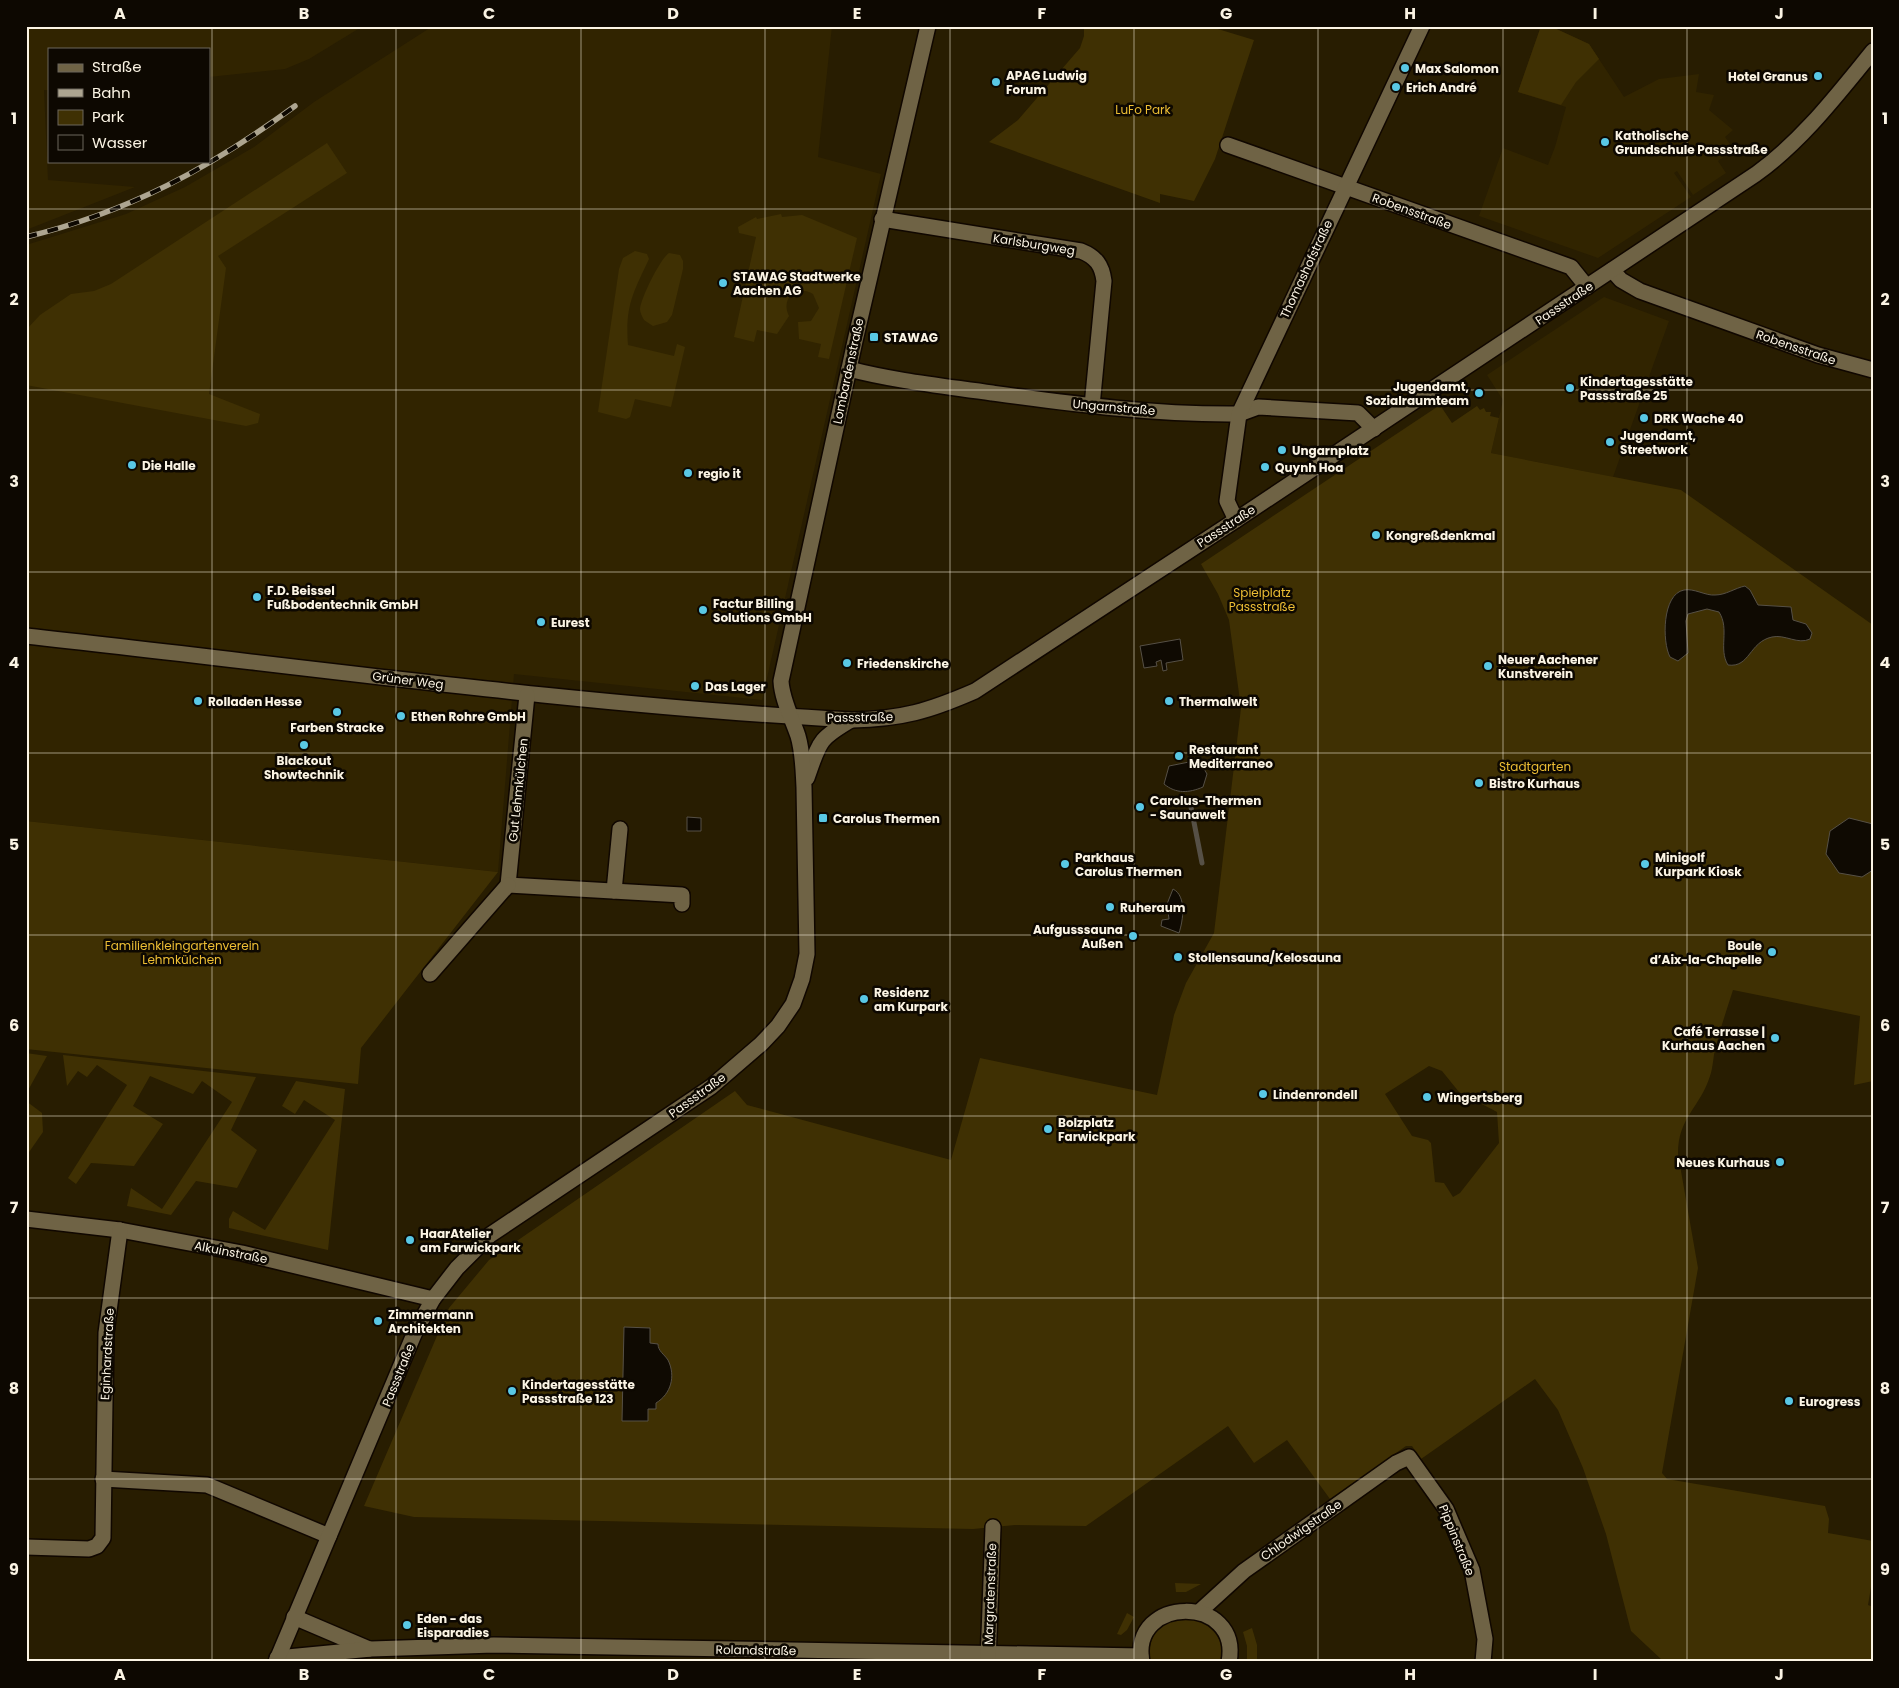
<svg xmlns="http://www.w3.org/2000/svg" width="1899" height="1688" viewBox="0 0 1899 1688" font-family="Poppins,sans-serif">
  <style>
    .built { fill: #312400 }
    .green { fill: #3f3003; fill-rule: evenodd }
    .water { fill: #0f0a02; stroke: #565046 }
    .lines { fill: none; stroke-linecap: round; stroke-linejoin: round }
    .stream { stroke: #565046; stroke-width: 5 }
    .minor-casing { stroke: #100700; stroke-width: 18 }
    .minor { stroke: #6f6345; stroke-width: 15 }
    .rail-casing { stroke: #ada590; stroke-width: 5.5 }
    .rail { stroke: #0d0801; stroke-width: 4; stroke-dasharray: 11; stroke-linecap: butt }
    .grid { fill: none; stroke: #fbf4e4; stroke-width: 1; stroke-opacity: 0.55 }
    .poi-dot { fill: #59c8e5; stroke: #0d0801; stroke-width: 2 }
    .labels { text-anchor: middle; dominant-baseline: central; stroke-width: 5; stroke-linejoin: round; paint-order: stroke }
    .poi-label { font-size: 12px; font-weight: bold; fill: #fbf4e4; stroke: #0d0801; text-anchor: start }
    .park-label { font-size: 12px; fill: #edbe34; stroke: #0d0801 }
    .street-label { font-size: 12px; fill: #fbf4e4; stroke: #0d0801 }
    .neatline { fill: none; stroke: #fbf4e4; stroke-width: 2 }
    .grid-label { font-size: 16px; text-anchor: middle; font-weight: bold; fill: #fbf4e4 }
  </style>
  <rect width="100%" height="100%" fill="#281d01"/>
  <g class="built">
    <path d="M26,26H363L309,59L285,69L209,77V49H49V90H44L48,180L135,187L26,230Z"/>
    <path d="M433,26H832L818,157L881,174L762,700L514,674L498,872L26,821V245L126,214L185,187L254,147L314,102Z"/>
    <path d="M1541,26H1550L1589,44L1624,97L1659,79L1699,74L1696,92L1714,95L1709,110L1733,130L1725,137L1734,150L1718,161L1726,173L1693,195L1677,171L1674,173L1691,197L1598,258L1479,216L1503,148L1548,165L1555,147L1566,107L1518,92Z"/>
    <path d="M1604,297L1669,321L1613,477L1491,453L1503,400L1487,375Z"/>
  </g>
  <g class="green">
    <path d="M1084,26H1208L1254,40L1215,159L1194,201L1160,194V203L989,142L1018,120L1080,48L1084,36Z"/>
    <path d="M1541,26H1550L1589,44L1599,59L1576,82L1561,105L1518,92Z"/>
    <path d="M327,143L347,173L218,256L226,268L209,394L260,414L258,423L246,426L26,385V330L40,315L71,294L94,291L111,284Z"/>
    <path d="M781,214L782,217L802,215L857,238L829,359L818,357L821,344L799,339L798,322L811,321L819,308L813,294C797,284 780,298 789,316L777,334L757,330L754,342L734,337L756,237L739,233L738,227L756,217L757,219Z"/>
    <path d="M635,251L647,254L649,259C633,293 625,306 628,345L674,356L677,344L685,347L671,407L635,399L630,417L626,419L598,412L619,269L623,258Z"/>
    <path d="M669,253L680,255L683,261V269L672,315L667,322L653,326L644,320C642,316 640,313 640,309C641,298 660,259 669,253Z"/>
    <path d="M1440,405L1452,423L1477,406L1480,410L1484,408L1486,412H1491L1490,416L1499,418L1491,453L1681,490L1873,625V1081L1854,1085L1860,1016L1733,990C1727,1009 1720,1029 1715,1050C1713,1058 1713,1068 1710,1076C1700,1108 1678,1117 1678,1154L1698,1268L1662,1473L1667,1479L1825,1506L1829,1519L1828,1533L1873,1541V1575L1868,1605L1873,1607V1662L1662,1660L1631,1631L1606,1534L1583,1468L1558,1410L1535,1379L1421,1459L1412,1446H1406L1330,1499L1287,1440L1254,1463L1228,1426L1086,1526L1015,1525L973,1529L414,1517L364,1506L449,1308L489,1260L735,1091L747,1105L951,1160L980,1058L1157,1095L1174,1015L1186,983L1214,933L1241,708L1229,620L1218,594L1201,564ZM1429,1066L1442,1071L1459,1092L1497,1112L1499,1143L1460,1193L1453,1197L1444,1183L1435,1182L1431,1143L1428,1140L1412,1136L1385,1094Z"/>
    <path d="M26,821L498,872L361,1048L358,1084L26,1049Z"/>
    <path d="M26,1053L47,1056L26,1094Z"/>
    <path d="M63,1055L256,1077L231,1130L257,1150L237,1188L196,1181L171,1215L127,1206L131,1188L162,1209L232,1102L202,1081L193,1094L150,1076L133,1106L163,1124L134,1166L91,1163L76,1184L68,1178L127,1085L97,1065L87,1077L78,1071L67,1086Z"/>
    <path d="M296,1081L345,1089L328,1250L229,1228V1219L233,1211L265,1230L335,1120L304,1100L295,1114L282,1106Z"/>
    <path d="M26,1101L42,1113L43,1132L27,1155Z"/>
    <path d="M1175,1583L1201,1584L1186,1592H1176Z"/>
    <path d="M1127,1613L1134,1617L1127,1630L1121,1635L1117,1634Z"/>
    <path d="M1193,1618C1213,1626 1225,1640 1222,1662H1148C1151,1626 1159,1622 1193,1618Z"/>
    <path d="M1252,1628L1257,1645V1661L1247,1662V1646L1243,1632Z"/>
  </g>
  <g class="water">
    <path d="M1745,586L1750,590L1758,605L1791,607L1793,620L1806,624L1812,633L1810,639C1798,645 1785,634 1772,637C1749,642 1750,668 1728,665C1718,649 1730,629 1719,612L1707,609L1688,614L1686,621L1688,653L1678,661L1670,657C1662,642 1662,594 1684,590C1694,588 1706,596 1715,595C1726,595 1735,588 1745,586Z"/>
    <path d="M1180,639L1183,660L1166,663L1167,670L1163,671L1161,660L1156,662L1157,666L1144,668L1140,646Z"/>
    <path d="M1199,760L1207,774L1203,787C1189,793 1176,794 1164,784L1169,766Z"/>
    <path d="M687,817L701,818V831H687Z"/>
    <path d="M1849,818L1873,824V870L1862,877L1839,873L1826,854L1830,831Z"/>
    <path d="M1173,889C1187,896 1183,921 1179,933L1161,926L1162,920L1169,919L1167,904Z"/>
    <path d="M624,1327L650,1328V1343L658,1344C658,1351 664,1354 668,1360C676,1376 671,1394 656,1403V1409H648V1421H622Z"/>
  </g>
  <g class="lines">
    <path class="stream" d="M1190,802L1202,863"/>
    <defs>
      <g id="minor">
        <path d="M1228,145L1571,267L1587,287"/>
        <path d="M882,219L1081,251C1096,257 1102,265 1104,281L1092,406"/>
        <path d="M1612,270L1621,280L1640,291L1818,355L1873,370"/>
        <path d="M849,369C895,381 944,386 992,393C1074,404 1155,415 1239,414L1258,407L1358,413L1374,429"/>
        <path d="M1236,520L1227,501L1239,414L1422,26"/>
        <path d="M26,636C301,666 575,705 852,720C902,719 929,711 975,691L1236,520L1756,174C1802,141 1837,95 1873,51"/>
        <path d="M527,695L508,885L682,895V904"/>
        <path d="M807,778C820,742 817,740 851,720"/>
        <path d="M614,891L620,829"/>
        <path d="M430,974L508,885"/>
        <path d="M26,1219L120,1230L242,1253L433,1299"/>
        <path d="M103,1479L207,1485L329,1536"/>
        <path d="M26,1547L89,1549L97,1546L103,1538L106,1333L120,1230"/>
        <path d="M1199,1612L1244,1571L1396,1463L1409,1457L1446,1509L1472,1570L1485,1639L1483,1662"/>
        <path d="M294,1617L369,1649"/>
        <path d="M277,1658L371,1649L494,1645L1141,1656"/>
        <path d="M276,1662L415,1332L433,1299L457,1268L490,1235L711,1087L761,1044L778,1026L793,1004L802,979L807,954L804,787C803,770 803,753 798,736C792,718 782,700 781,681L855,341L928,26"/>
        <path d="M988,1662L993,1527"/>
        <path d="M1142,1662C1129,1595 1242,1594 1229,1662"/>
      </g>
    </defs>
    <use href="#minor" class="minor-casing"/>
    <use href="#minor" class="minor"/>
    <defs>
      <path id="rail" d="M26,237C129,212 210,168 295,106"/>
    </defs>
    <use href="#rail" class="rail-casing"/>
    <use href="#rail" class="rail"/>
  </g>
  <path class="grid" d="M212,26V1662M396,26V1662M581,26V1662M765,26V1662M950,26V1662M1134,26V1662M1318,26V1662M1503,26V1662M1687,26V1662M26,209H1873M26,390H1873M26,572H1873M26,753H1873M26,935H1873M26,1116H1873M26,1298H1873M26,1479H1873"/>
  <g class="poi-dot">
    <circle cx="1405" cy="68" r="5"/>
    <circle cx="1818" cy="76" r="5"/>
    <circle cx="996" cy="82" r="5"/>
    <circle cx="1396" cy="87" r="5"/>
    <circle cx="1605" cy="142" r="5"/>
    <circle cx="723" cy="283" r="5"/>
    <rect x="869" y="332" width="10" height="10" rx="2.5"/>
    <circle cx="1570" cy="388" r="5"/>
    <circle cx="1479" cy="393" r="5"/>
    <circle cx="1644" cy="418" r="5"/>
    <circle cx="1610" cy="442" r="5"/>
    <circle cx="1282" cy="450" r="5"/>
    <circle cx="132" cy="465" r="5"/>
    <circle cx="1265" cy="467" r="5"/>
    <circle cx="688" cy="473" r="5"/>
    <circle cx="1376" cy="535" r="5"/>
    <circle cx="257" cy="597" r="5"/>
    <circle cx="703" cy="610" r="5"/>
    <circle cx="541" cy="622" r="5"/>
    <circle cx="847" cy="663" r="5"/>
    <circle cx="1488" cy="666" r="5"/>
    <circle cx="695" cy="686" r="5"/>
    <circle cx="198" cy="701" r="5"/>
    <circle cx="1169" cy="701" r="5"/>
    <circle cx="337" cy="712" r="5"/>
    <circle cx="401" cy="716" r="5"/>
    <circle cx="304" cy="745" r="5"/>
    <circle cx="1179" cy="756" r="5"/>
    <circle cx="1479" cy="783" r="5"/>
    <circle cx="1140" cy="807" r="5"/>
    <rect x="818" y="813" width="10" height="10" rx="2.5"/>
    <circle cx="1065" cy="864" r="5"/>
    <circle cx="1645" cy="864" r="5"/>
    <circle cx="1110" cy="907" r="5"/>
    <circle cx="1133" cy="936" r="5"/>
    <circle cx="1772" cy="952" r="5"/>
    <circle cx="1178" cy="957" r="5"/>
    <circle cx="864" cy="999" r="5"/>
    <circle cx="1775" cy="1038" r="5"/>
    <circle cx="1263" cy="1094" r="5"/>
    <circle cx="1427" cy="1097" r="5"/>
    <circle cx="1048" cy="1129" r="5"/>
    <circle cx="1780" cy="1162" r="5"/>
    <circle cx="410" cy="1240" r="5"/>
    <circle cx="378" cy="1321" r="5"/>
    <circle cx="512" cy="1391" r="5"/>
    <circle cx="1789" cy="1401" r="5"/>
    <circle cx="407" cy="1625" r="5"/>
  </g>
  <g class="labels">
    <g class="poi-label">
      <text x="1415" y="68">Max Salomon</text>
      <text x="1006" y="75">APAG Ludwig<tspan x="1006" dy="14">Forum</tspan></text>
      <text x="1808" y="76" text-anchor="end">Hotel Granus</text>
      <text x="1406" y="87">Erich André</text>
      <text x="1615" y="135">Katholische<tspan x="1615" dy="14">Grundschule Passstraße</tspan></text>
      <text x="733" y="276">STAWAG Stadtwerke<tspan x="733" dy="14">Aachen AG</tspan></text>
      <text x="884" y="337">STAWAG</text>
      <text x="1580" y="381">Kindertagesstätte<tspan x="1580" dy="14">Passstraße 25</tspan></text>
      <text x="1469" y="386" text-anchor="end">Jugendamt,<tspan x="1469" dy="14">Sozialraumteam</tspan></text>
      <text x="1654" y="418">DRK Wache 40</text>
      <text x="1620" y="435">Jugendamt,<tspan x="1620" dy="14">Streetwork</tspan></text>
      <text x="1292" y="450">Ungarnplatz</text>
      <text x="142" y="465">Die Halle</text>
      <text x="1275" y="467">Quynh Hoa</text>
      <text x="698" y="473">regio it</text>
      <text x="1386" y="535">Kongreßdenkmal</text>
      <text x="267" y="590">F.D. Beissel<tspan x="267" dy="14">Fußbodentechnik GmbH</tspan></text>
      <text x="713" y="603">Factur Billing<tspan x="713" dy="14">Solutions GmbH</tspan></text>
      <text x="551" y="622">Eurest</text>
      <text x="1498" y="659">Neuer Aachener<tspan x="1498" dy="14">Kunstverein</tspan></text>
      <text x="857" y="663">Friedenskirche</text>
      <text x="705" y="686">Das Lager</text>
      <text x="208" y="701">Rolladen Hesse</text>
      <text x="1179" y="701">Thermalwelt</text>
      <text x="411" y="716">Ethen Rohre GmbH</text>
      <text x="337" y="727" text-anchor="middle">Farben Stracke</text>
      <text x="1189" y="749">Restaurant<tspan x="1189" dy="14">Mediterraneo</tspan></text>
      <text x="304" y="760" text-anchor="middle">Blackout<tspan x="304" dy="14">Showtechnik</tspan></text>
      <text x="1489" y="783">Bistro Kurhaus</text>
      <text x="1150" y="800">Carolus-Thermen<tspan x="1150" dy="14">- Saunawelt</tspan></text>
      <text x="833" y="818">Carolus Thermen</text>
      <text x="1075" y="857">Parkhaus<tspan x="1075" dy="14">Carolus Thermen</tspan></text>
      <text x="1655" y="857">Minigolf<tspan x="1655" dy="14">Kurpark Kiosk</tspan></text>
      <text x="1120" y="907">Ruheraum</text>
      <text x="1123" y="929" text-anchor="end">Aufgusssauna<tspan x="1123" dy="14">Außen</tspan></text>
      <text x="1762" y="945" text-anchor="end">Boule<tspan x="1762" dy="14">d’Aix-la-Chapelle</tspan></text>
      <text x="1188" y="957">Stollensauna/Kelosauna</text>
      <text x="874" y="992">Residenz<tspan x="874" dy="14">am Kurpark</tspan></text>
      <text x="1765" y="1031" text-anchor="end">Café Terrasse |<tspan x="1765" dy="14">Kurhaus Aachen</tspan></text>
      <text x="1273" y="1094">Lindenrondell</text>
      <text x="1437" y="1097">Wingertsberg</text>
      <text x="1058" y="1122">Bolzplatz<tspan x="1058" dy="14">Farwickpark</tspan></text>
      <text x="1770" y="1162" text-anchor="end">Neues Kurhaus</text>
      <text x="420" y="1233">HaarAtelier<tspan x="420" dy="14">am Farwickpark</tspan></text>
      <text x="388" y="1314">Zimmermann<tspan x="388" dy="14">Architekten</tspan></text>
      <text x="522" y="1384">Kindertagesstätte<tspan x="522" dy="14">Passstraße 123</tspan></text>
      <text x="1799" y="1401">Eurogress</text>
      <text x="417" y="1618">Eden - das<tspan x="417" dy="14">Eisparadies</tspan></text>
    </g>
    <g class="park-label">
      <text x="1143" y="109">LuFo Park</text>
      <text x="1262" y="592">Spielplatz<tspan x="1262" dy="14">Passstraße</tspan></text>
      <text x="1535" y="766">Stadtgarten</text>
      <text x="182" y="945">Familienkleingartenverein<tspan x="182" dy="14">Lehmkülchen</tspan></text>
    </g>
    <g class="street-label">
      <text transform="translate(1412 211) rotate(20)">Robensstraße</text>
      <text transform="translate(1034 244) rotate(9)">Karlsburgweg</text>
      <text transform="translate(1306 269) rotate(-65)">Thomashofstraße</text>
      <text transform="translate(1564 303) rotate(-34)">Passstraße</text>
      <text transform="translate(1796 347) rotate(19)">Robensstraße</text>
      <text transform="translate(848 371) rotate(-78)">Lombardenstraße</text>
      <text transform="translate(1114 407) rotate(5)">Ungarnstraße</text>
      <text transform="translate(1226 526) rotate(-33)">Passstraße</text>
      <text transform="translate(408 680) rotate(7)">Grüner Weg</text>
      <text transform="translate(860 717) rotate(-1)">Passstraße</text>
      <text transform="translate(518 790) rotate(-84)">Gut Lehmkülchen</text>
      <text transform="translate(697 1095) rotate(-36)">Passstraße</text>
      <text transform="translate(231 1252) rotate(11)">Alkuinstraße</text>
      <text transform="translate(107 1354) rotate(-87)">Eginhardstraße</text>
      <text transform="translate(398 1375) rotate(-68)">Passstraße</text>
      <text transform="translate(1301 1530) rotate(-35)">Chlodwigstraße</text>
      <text transform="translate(1457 1540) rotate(68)">Pippinstraße</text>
      <text transform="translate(990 1594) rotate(-88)">Margratenstraße</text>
      <text transform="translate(756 1650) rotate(1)">Rolandstraße</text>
    </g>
  </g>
  <rect width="1899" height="1688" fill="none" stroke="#0d0801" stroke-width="55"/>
  <rect x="48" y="48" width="162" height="115" fill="#0d0801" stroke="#6c665c"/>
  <rect x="58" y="64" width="25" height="8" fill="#6f6345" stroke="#6c665c"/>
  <text x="92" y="72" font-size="15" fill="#fbf4e4">Straße</text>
  <rect x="58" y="89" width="25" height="8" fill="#ada590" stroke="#6c665c"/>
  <text x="92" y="98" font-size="15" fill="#fbf4e4">Bahn</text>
  <rect x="58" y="110" width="25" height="15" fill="#3f3003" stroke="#6c665c"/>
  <text x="92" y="122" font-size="15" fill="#fbf4e4">Park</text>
  <rect x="58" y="135" width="25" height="15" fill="#0f0a02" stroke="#6c665c"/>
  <text x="92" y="148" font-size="15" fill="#fbf4e4">Wasser</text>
  <rect x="28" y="28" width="1844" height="1632" class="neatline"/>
  <g class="grid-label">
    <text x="120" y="19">A</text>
    <text x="304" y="19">B</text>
    <text x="489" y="19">C</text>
    <text x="673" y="19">D</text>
    <text x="857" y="19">E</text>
    <text x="1042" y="19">F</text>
    <text x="1226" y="19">G</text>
    <text x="1410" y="19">H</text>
    <text x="1595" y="19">I</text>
    <text x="1779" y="19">J</text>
    <text x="14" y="124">1</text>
    <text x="1885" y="124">1</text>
    <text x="14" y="305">2</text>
    <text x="1885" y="305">2</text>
    <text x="14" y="487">3</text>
    <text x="1885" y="487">3</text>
    <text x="14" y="668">4</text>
    <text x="1885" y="668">4</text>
    <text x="14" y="850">5</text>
    <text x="1885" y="850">5</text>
    <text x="14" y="1031">6</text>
    <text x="1885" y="1031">6</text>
    <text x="14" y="1213">7</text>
    <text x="1885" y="1213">7</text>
    <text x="14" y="1394">8</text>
    <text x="1885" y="1394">8</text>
    <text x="14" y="1575">9</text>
    <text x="1885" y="1575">9</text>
    <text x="120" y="1680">A</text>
    <text x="304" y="1680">B</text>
    <text x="489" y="1680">C</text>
    <text x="673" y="1680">D</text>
    <text x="857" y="1680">E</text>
    <text x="1042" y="1680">F</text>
    <text x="1226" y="1680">G</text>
    <text x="1410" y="1680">H</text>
    <text x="1595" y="1680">I</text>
    <text x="1779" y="1680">J</text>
  </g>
</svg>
